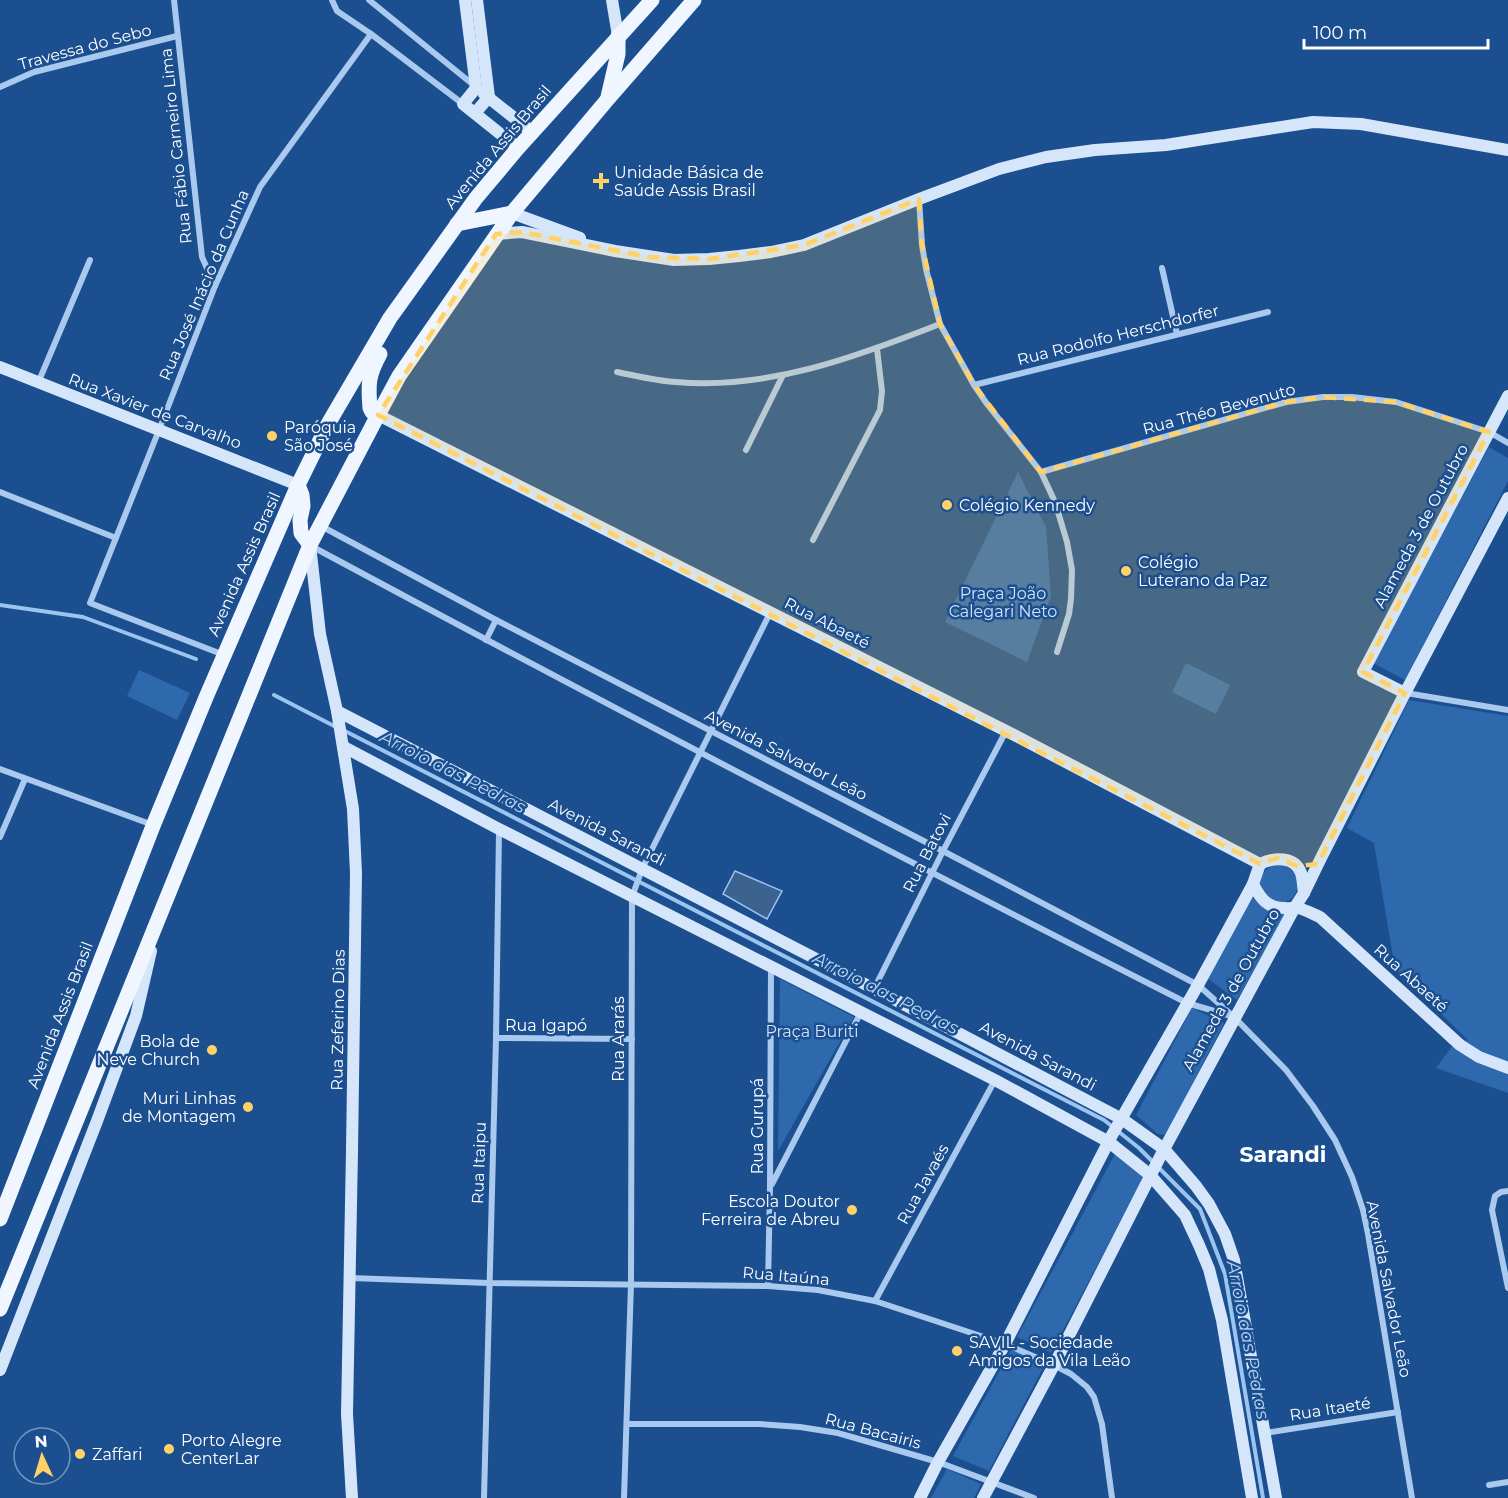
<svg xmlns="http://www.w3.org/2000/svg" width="1508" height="1498" viewBox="0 0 1508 1498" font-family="Montserrat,sans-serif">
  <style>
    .green { fill: #2e69ad }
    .water { fill: #3c6290; stroke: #9cc4f0; stroke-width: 1.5 }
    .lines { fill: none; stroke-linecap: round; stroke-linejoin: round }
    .stream { stroke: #9cc4f0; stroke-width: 4 }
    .street { stroke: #a9c9ee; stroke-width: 6 }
    .secondary { stroke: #d6e6fa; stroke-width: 12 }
    .primary { stroke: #f0f6ff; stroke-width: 15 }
    .marked { fill: #ffd166; fill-opacity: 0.2; stroke: #ffd166; stroke-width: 4.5; stroke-dasharray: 12 8; stroke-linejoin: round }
    .poi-dot { fill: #ffd166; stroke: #1b4f8f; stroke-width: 2 }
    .labels { text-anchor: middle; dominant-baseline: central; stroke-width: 5; stroke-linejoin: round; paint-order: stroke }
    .street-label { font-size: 16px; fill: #fff; stroke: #1b4f8f }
    .poi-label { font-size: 16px; fill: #fff; stroke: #1b4f8f; text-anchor: start }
    .park-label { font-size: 16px; fill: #cfe3fa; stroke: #1b4f8f }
    .water-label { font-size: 18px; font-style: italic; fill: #b5d3f5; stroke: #1b4f8f }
    .district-label { font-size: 22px; font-weight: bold; fill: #fff; stroke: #1b4f8f }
  </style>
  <rect width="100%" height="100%" fill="#1b4f8f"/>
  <g class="green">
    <path d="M1489,447L1508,458V481L1405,680L1373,663Z"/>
    <path d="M1018,472L1046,527L1051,596L1027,662L945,622Z"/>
    <path d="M1186,663L1230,685L1216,714L1172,692Z"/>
    <path d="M139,670L190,693L177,720L127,696Z"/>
    <path d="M1409,700L1508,716V1093L1436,1068L1458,1038L1469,1041L1395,969L1374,843L1347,828Z"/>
    <circle cx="1279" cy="884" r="19"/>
    <path d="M1251,896L1260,905L1286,913L1237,1000L1207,978Z"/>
    <path d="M780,979L854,1017L778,1151Z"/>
    <path d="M1192,1008L1224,1023L1166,1135L1158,1134L1136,1115Z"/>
    <path d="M1116,1152L1145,1175L1051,1353L1017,1337Z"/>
    <path d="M1011,1350L1045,1364L989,1471L953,1456Z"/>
    <path d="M947,1469L981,1484L974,1498H931Z"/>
  </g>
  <path class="water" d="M735,871L782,891L767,919L723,894Z"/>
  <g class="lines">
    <g class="stream">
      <path d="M0,605L83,617L196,659"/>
      <path d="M274,695L336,727"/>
      <path d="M343,730L1104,1120L1139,1148L1200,1209L1225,1274L1263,1498"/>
    </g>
    <g class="street">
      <path d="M174,0L202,257L215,286"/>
      <path d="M332,0L337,11L371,34L463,104"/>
      <path d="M369,0L476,87"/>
      <path d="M0,87L34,72L177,36"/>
      <path d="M919,199L922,245L926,269L940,324L974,385L987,404L1041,472L1055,502L1067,542L1072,570L1071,599L1069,614L1057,652"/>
      <path d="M1162,268L1177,334"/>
      <path d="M617,372C637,376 656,381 676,382C768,390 856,357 940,324"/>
      <path d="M38,383L90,260"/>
      <path d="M974,385L1268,312"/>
      <path d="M746,450L783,375"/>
      <path d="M1041,472L1286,402L1323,397H1352L1396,402L1489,432L1508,443"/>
      <path d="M0,492L116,538"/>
      <path d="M321,526L496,620L943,851L1198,985L1234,1017L1286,1070L1313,1106L1335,1140L1352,1177L1363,1210L1368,1234L1412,1498"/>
      <path d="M813,540L880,410L882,391L877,349"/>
      <path d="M311,546C601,702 893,854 1187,1003L1231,1016"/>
      <path d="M486,640L496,620"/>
      <path d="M224,655L90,603L159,430L215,286L260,187L371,34"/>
      <path d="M1406,693L1508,710"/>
      <path d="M0,769L153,825"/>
      <path d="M0,837L25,779"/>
      <path d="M874,989L943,851L1006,731"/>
      <path d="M496,1038L632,1039"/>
      <path d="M772,1184L861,1012"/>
      <path d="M1508,1191L1501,1192L1495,1196L1492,1210L1508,1288"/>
      <path d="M350,1278L489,1283L768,1286L818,1290L875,1301L1005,1344L1054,1365L1071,1374L1087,1387L1094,1397L1102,1424L1112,1498"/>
      <path d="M768,1286L770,1187L771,967"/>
      <path d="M875,1301L995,1080"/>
      <path d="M627,1424H759L800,1427L838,1433L938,1462L1034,1498"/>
      <path d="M1265,1433L1398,1412"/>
      <path d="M1489,1485L1508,1482"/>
      <path d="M484,1498L496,1038L499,830"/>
      <path d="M624,1498L631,1284L632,897L642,869L770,613"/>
    </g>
    <g class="secondary">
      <path d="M465,0L476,88"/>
      <path d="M612,0L618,36"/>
      <path d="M476,88L463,104L518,148"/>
      <path d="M484,94L532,132"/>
      <path d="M475,113L489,97L477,0"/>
      <path d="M512,213L580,238"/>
      <path d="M496,234L522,232L615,251L674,260L709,259L739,256L771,252L804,245L919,199L999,169L1046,157L1095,150L1166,145L1313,122L1361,124L1508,150"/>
      <path d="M0,367L298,485"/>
      <path d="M378,415L1020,738L1260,864"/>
      <path d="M310,545L320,634L337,711L353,809L356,873L352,1151L347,1414L352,1498"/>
      <path d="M1405,693L1363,672L1508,396"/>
      <path d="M337,711L884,994L1122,1119L1164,1149L1196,1186L1209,1204L1225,1234L1234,1260L1276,1498"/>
      <path d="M344,747L499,829L995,1080L1109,1142L1150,1175L1185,1215L1199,1245L1209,1269L1222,1320L1252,1498"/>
      <path d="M1260,864C1274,857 1295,856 1301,873C1303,879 1303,887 1304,893"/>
      <path d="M1253,884C1260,898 1267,908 1284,908C1289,909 1293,907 1298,908C1306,910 1313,914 1320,917L1460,1045L1479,1057L1508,1068"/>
      <path d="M0,1370L97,1121L136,1016L151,951"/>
      <path d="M920,1498L938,1462L1005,1344L1112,1135L1198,985L1253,884L1260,864"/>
      <path d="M983,1498L1054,1365L1161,1155L1295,907L1304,893L1321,858L1405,693L1508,498"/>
    </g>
    <g class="primary">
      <path d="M608,97L618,54V36"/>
      <path d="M457,224L512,213"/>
      <path d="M378,415L372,412L370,408C368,384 368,376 380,354"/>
      <path d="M298,485L302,495L303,506L300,520L301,533L310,545"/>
      <path d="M0,1219L153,826L207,695L298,485L328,424L390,318L476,198L518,148L652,0"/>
      <path d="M0,1309L310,545L378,415L399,376L512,213L607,100L694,0"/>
    </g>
  </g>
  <path class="marked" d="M919,199L922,245L940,324L974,385L1041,472L1286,402L1323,397L1396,402L1489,432L1363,672L1405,693L1318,864L1297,866L1277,858L1260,864L378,415L496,234L522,232L649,257L709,259L804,245Z"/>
  <g class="poi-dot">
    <path d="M598 172h6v6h6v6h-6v6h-6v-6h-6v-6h6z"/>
    <circle cx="272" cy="436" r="6"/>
    <circle cx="947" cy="505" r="6"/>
    <circle cx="1126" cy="571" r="6"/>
    <circle cx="212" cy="1050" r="6"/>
    <circle cx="248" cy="1107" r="6"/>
    <circle cx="852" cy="1210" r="6"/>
    <circle cx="957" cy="1351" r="6"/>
    <circle cx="169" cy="1449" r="6"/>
    <circle cx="80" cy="1454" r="6"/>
  </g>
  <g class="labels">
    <g class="street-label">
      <text transform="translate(85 47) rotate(-15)">Travessa do Sebo</text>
      <text transform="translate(176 146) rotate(-96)">Rua Fábio Carneiro Lima</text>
      <text transform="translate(498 147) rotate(-50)">Avenida Assis Brasil</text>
      <text transform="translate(204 285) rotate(-67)">Rua José Inácio da Cunha</text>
      <text transform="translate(1118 335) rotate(-14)">Rua Rodolfo Herschdorfer</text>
      <text transform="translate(1219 409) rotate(-15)">Rua Théo Bevenuto</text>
      <text transform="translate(155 411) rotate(21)">Rua Xavier de Carvalho</text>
      <text transform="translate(1421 526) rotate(-62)">Alameda 3 de Outubro</text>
      <text transform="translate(244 564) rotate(-66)">Avenida Assis Brasil</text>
      <text transform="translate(827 623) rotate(27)">Rua Abaeté</text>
      <text transform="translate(786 755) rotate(27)">Avenida Salvador Leão</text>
      <text transform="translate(607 832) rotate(27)">Avenida Sarandi</text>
      <text transform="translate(927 853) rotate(-63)">Rua Batovi</text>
      <text transform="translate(1411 978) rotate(42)">Rua Abaeté</text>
      <text transform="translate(1231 990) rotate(-61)">Alameda 3 de Outubro</text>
      <text transform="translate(60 1015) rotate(-69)">Avenida Assis Brasil</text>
      <text transform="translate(338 1020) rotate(-89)">Rua Zeferino Dias</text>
      <text x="546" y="1025">Rua Igapó</text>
      <text transform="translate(618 1039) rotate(-90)">Rua Ararás</text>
      <text transform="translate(1038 1056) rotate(28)">Avenida Sarandi</text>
      <text transform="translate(757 1126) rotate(-90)">Rua Gurupá</text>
      <text transform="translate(479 1163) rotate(-88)">Rua Itaipu</text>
      <text transform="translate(923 1184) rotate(-61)">Rua Javaés</text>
      <text transform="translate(786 1276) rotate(5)">Rua Itaúna</text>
      <text transform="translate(1389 1289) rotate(79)">Avenida Salvador Leão</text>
      <text transform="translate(1330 1409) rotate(-9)">Rua Itaeté</text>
      <text transform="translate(873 1431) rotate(15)">Rua Bacairis</text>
    </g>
    <g class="poi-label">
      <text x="614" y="172">Unidade Básica de<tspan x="614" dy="18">Saúde Assis Brasil</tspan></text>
      <text x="284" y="427">Paróquia<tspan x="284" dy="18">São José</tspan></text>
      <text x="959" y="505">Colégio Kennedy</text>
      <text x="1138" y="562">Colégio<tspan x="1138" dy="18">Luterano da Paz</tspan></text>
      <text x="200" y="1041" text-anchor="end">Bola de<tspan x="200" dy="18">Neve Church</tspan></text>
      <text x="236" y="1098" text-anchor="end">Muri Linhas<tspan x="236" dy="18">de Montagem</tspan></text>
      <text x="840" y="1201" text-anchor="end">Escola Doutor<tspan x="840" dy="18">Ferreira de Abreu</tspan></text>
      <text x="969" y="1342">SAVIL - Sociedade<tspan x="969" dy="18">Amigos da Vila Leão</tspan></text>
      <text x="181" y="1440">Porto Alegre<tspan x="181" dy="18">CenterLar</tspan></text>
      <text x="92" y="1454">Zaffari</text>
    </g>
    <g class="park-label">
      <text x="1003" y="593">Praça João<tspan x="1003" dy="18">Calegari Neto</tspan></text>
      <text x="812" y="1031">Praça Buriti</text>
    </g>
    <g class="water-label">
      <text transform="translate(453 772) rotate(27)">Arroio das Pedras</text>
      <text transform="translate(886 993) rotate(27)">Arroio das Pedras</text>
      <text transform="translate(1248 1340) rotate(79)">Arroio das Pedras</text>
    </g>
    <g class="district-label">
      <text x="1283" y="1154">Sarandi</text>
    </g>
  </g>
  <g transform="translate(42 1456) rotate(356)"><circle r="28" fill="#1b4f8f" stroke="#7695bc" stroke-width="1.5"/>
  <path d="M0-4.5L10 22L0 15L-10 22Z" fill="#ffd166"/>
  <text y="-9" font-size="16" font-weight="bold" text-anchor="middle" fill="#ffffff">N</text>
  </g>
  <path d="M1304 39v9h184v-9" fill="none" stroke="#ffffff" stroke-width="3"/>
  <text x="1313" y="39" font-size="18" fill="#ffffff" stroke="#1b4f8f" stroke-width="4.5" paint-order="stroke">100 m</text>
</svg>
